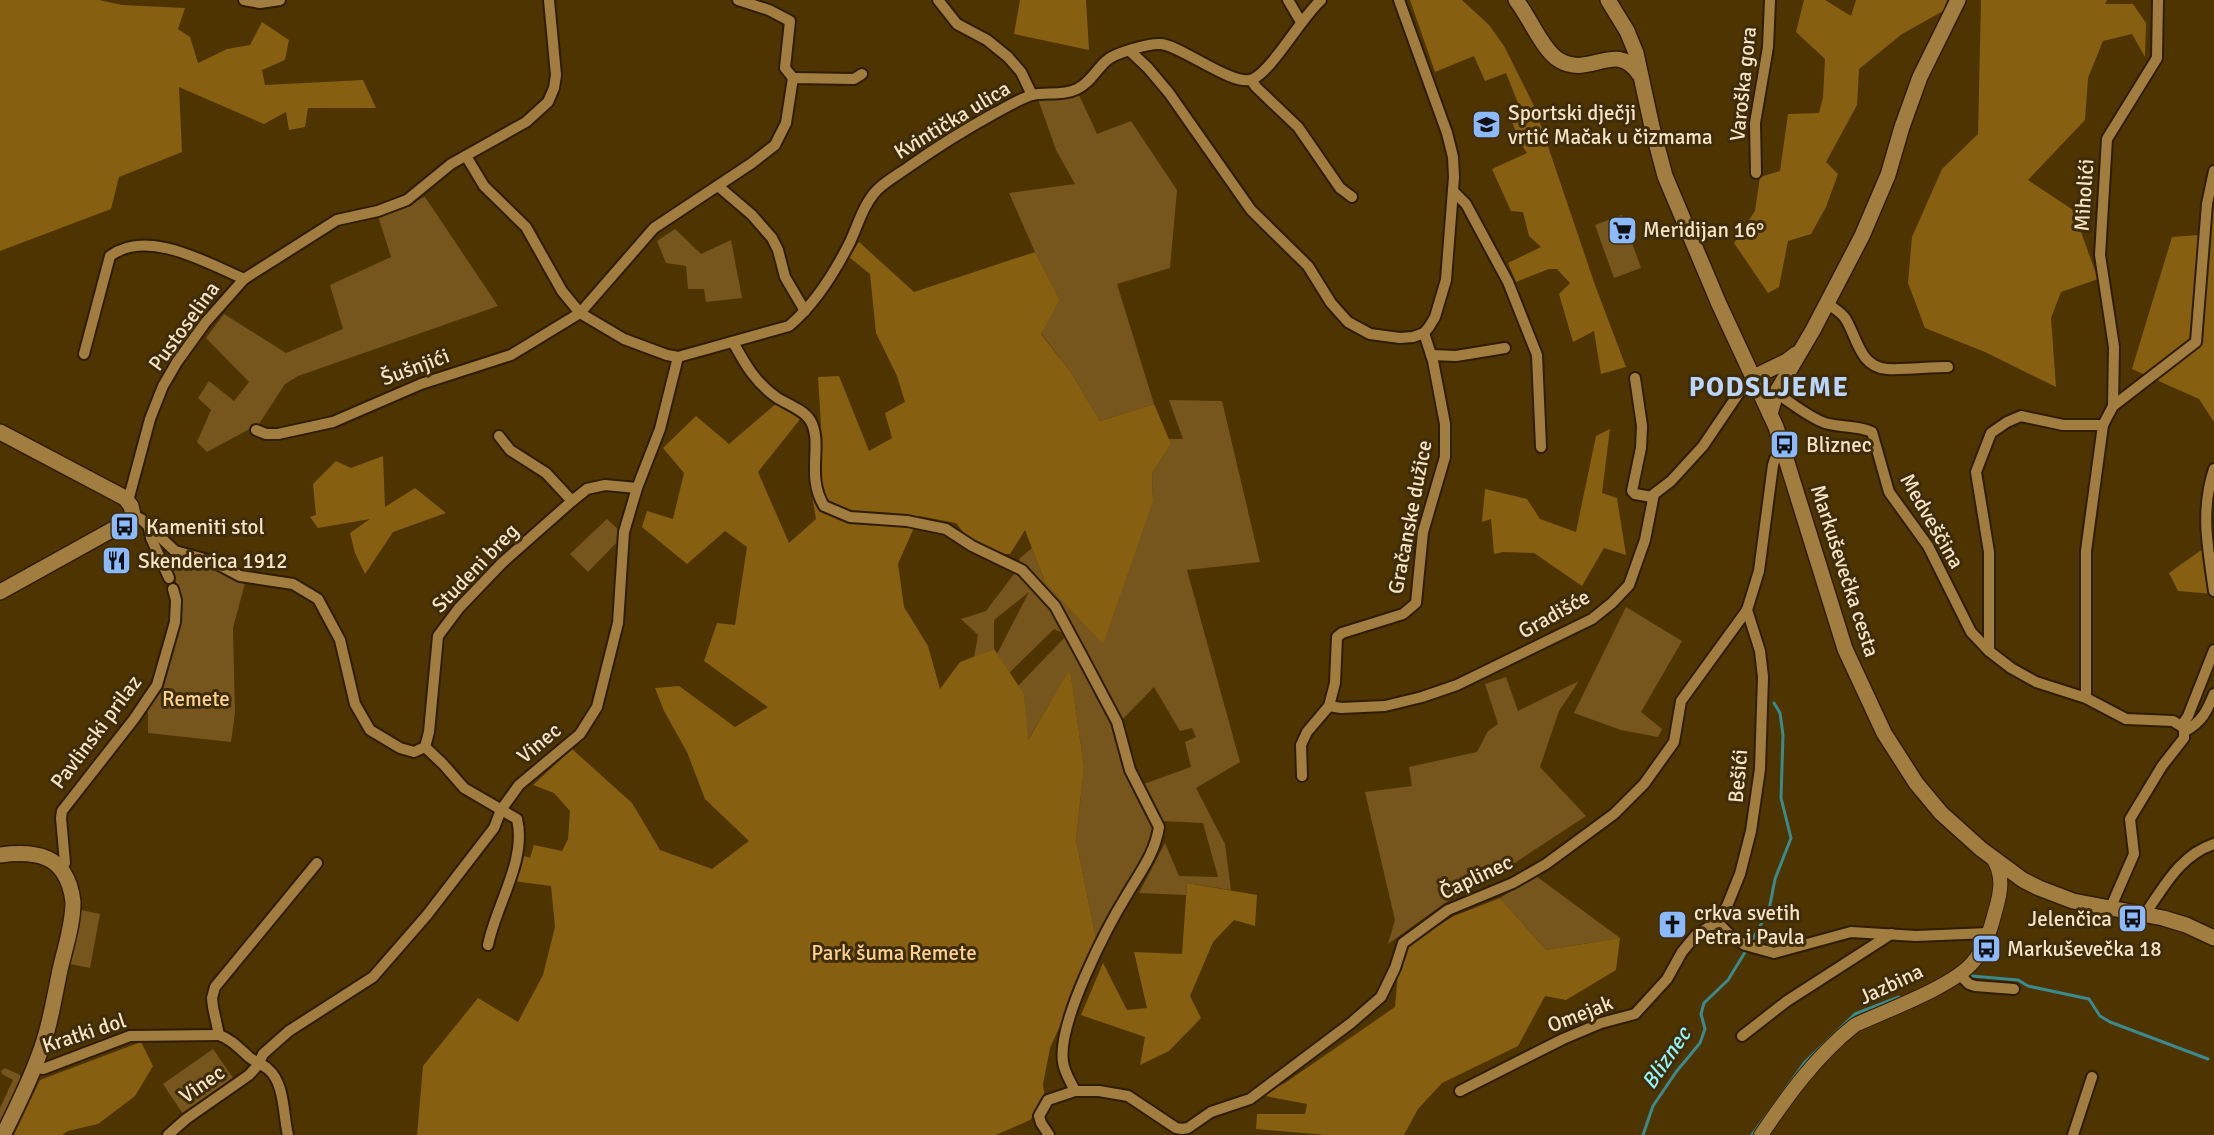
<svg xmlns="http://www.w3.org/2000/svg" width="2214" height="1135" viewBox="0 0 2214 1135" font-family="Signika,sans-serif">
  <style>
    .green { fill: #76561c }
    .forest { fill: #875f10 }
    .lines { fill: none; stroke-linecap: round; stroke-linejoin: round }
    .stream { stroke: #3b8a8d; stroke-width: 3 }
    .minor-casing { stroke: #2f1d00; stroke-width: 14 }
    .tertiary-casing { stroke: #2f1d00; stroke-width: 16 }
    .secondary-casing { stroke: #2f1d00; stroke-width: 18 }
    .minor { stroke: #a27d40; stroke-width: 10 }
    .tertiary { stroke: #a27d40; stroke-width: 14 }
    .secondary { stroke: #a27d40; stroke-width: 15 }
    .labels { text-anchor: middle; dominant-baseline: central; stroke-width: 6; stroke-linejoin: round; paint-order: stroke }
    .street-label { font-size: 21px; fill: #f7e3c5; stroke: #3e2c0b }
    .poi-label { font-size: 21px; fill: #f7e3c5; stroke: #3e2c0b; text-anchor: start }
    .park-label { font-size: 21px; fill: #fcd291; stroke: #3e2c0b }
    .water-label { font-size: 22px; font-style: italic; fill: #90f4f8; stroke: #3e2c0b }
    .district-label { font-size: 27px; font-weight: bold; letter-spacing: 1.5px; fill: #bcd5fb; stroke: #3e2c0b }
  </style>
  <rect width="100%" height="100%" fill="#4e3400"/>
  <g class="green">
    <path d="M1079,95L1097,134L1131,121L1177,190L1170,268L1117,284L1154,404L1100,421L1070,371L1041,333L1060,300L1035,252L1009,193L1075,184L1056,150L1038,99Z"/>
    <path d="M425,197L498,306L298,376L285,384L259,424L207,452L197,442L211,410L198,398L209,381L234,401L249,382L206,338L224,314L286,353L343,329L330,285L391,257L378,216Z"/>
    <path d="M1622,215L1641,268L1614,278L1595,225Z"/>
    <path d="M675,229L701,254L731,240L742,298L706,302L704,289H688L686,266L666,263L657,241Z"/>
    <path d="M1169,400L1222,401L1260,562L1187,570L1240,762L1196,788L1225,844L1231,890L1187,883L1186,895L1139,893L1165,843L1179,876L1218,877L1203,823L1162,821L1141,785L1191,767L1185,742L1196,737L1192,728L1180,731L1154,687L1121,721L1109,717L1117,744L1156,825V847L1117,900L1097,944L1076,840L1084,767L1070,670L1027,741L1024,695L1018,686L1067,635L1054,629L1009,673L997,654L1029,592L994,620V649L974,657L978,635L961,619L986,611L1014,574L1026,575L1019,559L1032,548L1045,582L1153,501L1152,473L1171,444L1168,439H1183Z"/>
    <path d="M607,519L622,533L621,538L588,572L570,554Z"/>
    <path d="M173,556L210,564L245,583L233,628L235,713L231,742L148,733V706L179,597L176,582L164,557Z"/>
    <path d="M1626,607L1682,641L1641,712L1662,729L1658,737L1621,730L1574,713Z"/>
    <path d="M1506,677L1518,711L1579,681L1559,711L1540,767L1586,816L1516,862L1445,903L1388,944L1395,920L1365,792L1412,786L1409,767L1477,752L1488,731L1498,724L1485,684Z"/>
    <path d="M1536,876L1620,938L1546,950L1500,898Z"/>
    <path d="M81,910L100,914L90,968L70,964Z"/>
    <path d="M213,1049L233,1078L183,1114L163,1084Z"/>
    <path d="M5,1068L20,1075L21,1081L0,1132V1108L13,1080L2,1074L1,1071Z"/>
  </g>
  <g class="forest">
    <path d="M0,0H99L122,5L185,8L178,29L190,37L198,63L227,49L250,45L262,22L289,40L285,60L262,70L265,85L363,80L376,108H308L305,127L289,130L286,112L264,124L179,87L182,152L119,177L111,209L0,251Z"/>
    <path d="M1020,0H1086L1089,50L1014,34Z"/>
    <path d="M1410,0H1462L1489,25L1504,46L1535,108L1595,285L1626,367L1601,374L1594,331L1573,342L1559,294L1570,283L1557,269H1549L1516,282L1508,263L1541,247L1529,236L1523,212L1511,211L1492,169L1527,153L1519,141L1509,113L1518,103L1506,73L1485,81L1474,56L1435,72Z"/>
    <path d="M1804,0H1825L1851,16L1856,0H1947L1943,11L1902,34L1859,69L1857,105L1826,162L1838,174L1826,207L1811,234L1788,241L1779,287L1768,293L1734,243L1755,211L1760,177L1780,171L1788,114L1819,113L1823,97L1825,59L1796,32Z"/>
    <path d="M1981,0H2107L2105,4H2133L2146,23L2145,57L2132,34L2103,41L2088,78L2085,120L2028,180L2073,210L2098,279L2061,292L2051,318L2056,387L1985,352L1925,328L1908,283L1912,237L1942,169L1978,134Z"/>
    <path d="M2213,193H2214V422L2199,399L2132,369L2172,237L2211,234Z"/>
    <path d="M859,242L914,292L1035,252L1060,300L1041,334L1070,371L1100,421L1154,404L1171,444L1152,473L1153,501L1103,644L1045,582L1025,530L1010,554H1001L970,541L956,523L919,516L898,564L904,607L928,646L940,689L960,662L994,649L1024,694L1028,740L1070,669L1084,767L1076,840L1097,944L1050,1048L1043,1084L1045,1099L1030,1120L996,1135H417L423,1066L478,998L518,1022L543,975L555,927L551,886L513,881L521,855L530,858L534,845L562,851L568,839L570,811L554,793L533,785L572,749L632,803L660,850L712,869L749,841L705,799L687,752L664,711L655,688L679,686L735,727L768,707L704,661L717,623L735,625L747,547L725,531L687,564L642,527L647,511L673,519L684,473L663,448L696,416L729,444L777,403L801,418L758,472L789,543L816,519L809,477L821,425L818,377L839,376L869,451L892,438L885,413L905,402L897,376L876,333L870,274L849,257Z"/>
    <path d="M1610,429L1602,493L1617,498L1626,555L1604,548L1582,586L1534,553L1503,552L1494,554L1491,519L1482,522L1485,489L1527,499L1540,519L1576,532L1596,436Z"/>
    <path d="M383,456L385,507L415,488L446,513L393,532L365,574L355,553L350,533L370,519L318,528L310,517L316,515L313,484L336,461L351,468Z"/>
    <path d="M2214,541V594L2178,591L2169,573Z"/>
    <path d="M1187,883L1257,895L1255,926L1234,920L1213,942L1190,996L1201,1018L1169,1051L1140,1065L1145,1037L1081,1015L1103,963L1127,1010L1147,1008L1134,952L1182,954Z"/>
    <path d="M1500,898L1546,950L1620,938L1616,970L1566,1000L1545,996L1518,1046L1442,1083L1418,1109L1404,1135H1326L1256,1129L1257,1114H1305L1307,1104L1260,1095L1285,1083L1395,1007L1400,949L1454,916Z"/>
    <path d="M141,1042L153,1066L135,1096L98,1124L68,1131L62,1135H14L40,1080Z"/>
  </g>
  <g class="lines">
    <g class="stream">
      <path d="M1750,944L1769,910L1775,879L1791,838L1781,798L1783,735L1780,713L1774,703"/>
      <path d="M1972,976L2018,980L2028,986L2089,999L2100,1016L2110,1022L2208,1059"/>
      <path d="M1643,1135L1653,1106L1676,1072L1700,1043L1705,1029L1701,1014L1704,1003L1728,980L1747,949"/>
      <path d="M1752,1135L1805,1062L1855,1014L1899,997"/>
    </g>
    <defs>
      <g id="minor">
        <path d="M244,0L260,3L280,0"/>
        <path d="M738,0L769,10L790,21L785,68L793,78"/>
        <path d="M938,0L957,24L987,40L1008,57L1021,72L1032,95"/>
        <path d="M1288,0L1301,22"/>
        <path d="M1130,51L1148,68L1169,93L1251,210L1308,266L1331,303L1348,322L1370,334L1400,338L1413,337L1424,333L1429,327L1435,317L1446,280L1454,177L1453,157L1447,133L1399,0"/>
        <path d="M1251,80L1256,87L1298,127L1340,188L1352,197"/>
        <path d="M466,156L484,186L526,227L562,291L580,313L624,339L667,355L678,357L789,326C814,305 835,272 850,242C858,225 863,205 877,190C886,181 899,174 910,166C937,147 966,129 995,113C1007,107 1019,99 1032,95C1046,92 1063,96 1077,89C1090,83 1096,70 1106,61C1114,53 1150,43 1161,44C1182,46 1234,88 1253,79C1273,69 1301,18 1321,0"/>
        <path d="M1756,173L1755,123L1768,47L1770,0"/>
        <path d="M718,186L752,215L772,238L778,250L785,277L805,311"/>
        <path d="M1454,192L1466,204L1508,282L1537,355L1541,447"/>
        <path d="M1827,303C1833,308 1840,311 1845,318C1857,336 1859,367 1887,369C1907,370 1928,367 1948,367"/>
        <path d="M733,342C745,364 755,382 776,397C786,404 803,409 810,420C824,443 805,475 824,506L850,517L907,521L946,529L972,546L1022,570L1055,606L1082,656L1117,722L1130,770L1159,827C1155,853 1141,871 1128,893C1107,927 1057,1023 1063,1062C1064,1072 1071,1082 1075,1091"/>
        <path d="M84,354L110,256C148,228 207,263 244,279"/>
        <path d="M1431,355L1456,356L1505,348"/>
        <path d="M1635,378L1642,426L1641,448L1632,491L1635,494L1652,497"/>
        <path d="M1776,393C1792,403 1808,417 1825,423C1841,428 1857,425 1872,432L1889,492L1928,546L1971,632L1989,651L2011,668L2036,682L2086,698L2126,719L2173,721L2184,728V738L2162,766L2130,819L2134,854L2110,909"/>
        <path d="M2113,406L2114,347L2100,255L2107,139L2157,58L2158,0"/>
        <path d="M256,430L266,434H278L333,422L421,384L511,355L580,313L654,228L752,163L775,145L786,123L793,78L854,79L862,74"/>
        <path d="M499,436L510,450L546,473L572,501"/>
        <path d="M1783,450L1775,459L1773,465L1759,571L1747,610L1760,651L1763,677L1760,769L1751,831L1740,874L1727,906L1717,922L1730,935L1745,945L1774,953L1851,932L1916,936L1988,933"/>
        <path d="M2214,469C2200,511 2208,548 2214,591"/>
        <path d="M128,501L150,419L163,386L177,362L205,323L244,279L337,220L378,211L407,200L451,164L526,122L548,102L554,88L556,75L549,0"/>
        <path d="M133,515L141,519L175,551L212,561L240,576L293,584L318,599L340,640L355,704L370,730L400,748L414,752L425,747"/>
        <path d="M149,528L151,538L169,578"/>
        <path d="M1989,651V552L1976,472L1991,433L2007,422L2021,416L2063,425H2103"/>
        <path d="M2086,698V551L2103,425L2113,406L2196,342L2207,204L2214,171"/>
        <path d="M1329,706L1341,708L1385,706L1422,697L1457,685L1592,619L1612,603L1629,585L1645,540L1654,494L1671,481L1703,446L1745,384L1754,377"/>
        <path d="M2182,725L2188,716L2214,650"/>
        <path d="M2185,731C2202,722 2207,711 2214,694"/>
        <path d="M425,747L429,732L438,636L459,608L502,563L572,501L587,489L605,485L637,488"/>
        <path d="M425,747L443,764L464,788L517,819C527,860 496,905 488,945"/>
        <path d="M1302,776L1301,745L1307,732L1329,706L1335,683L1337,637L1342,633L1403,614L1416,603L1423,532L1445,457V424L1433,361L1424,333"/>
        <path d="M65,863L61,818L62,811L134,719L157,685L175,622L176,600L173,589"/>
        <path d="M2145,914C2164,887 2180,855 2214,844"/>
        <path d="M1959,974L1969,984L1975,986L2014,989"/>
        <path d="M1742,1036L1787,1001L1891,934"/>
        <path d="M34,1067L43,1069L130,1036L219,1035"/>
        <path d="M1460,1091L1563,1039L1601,1023L1635,1014L1667,979L1682,952L1696,935L1717,922"/>
        <path d="M168,1135L186,1119L249,1075L258,1065L263,1054L289,1031L373,977L427,915L494,828L501,810L519,785L580,734L597,707L618,623L624,532L637,488L660,429L678,357"/>
        <path d="M288,1135C283,1115 285,1083 268,1069C262,1064 255,1062 249,1057C239,1048 231,1039 219,1035L213,1007L212,998L215,987L317,863"/>
        <path d="M1049,1135L1041,1123L1039,1116L1048,1100L1075,1091H1099L1128,1096L1176,1128L1182,1129L1188,1128L1211,1112L1250,1099L1351,1023L1381,997L1395,968L1403,943L1448,910L1513,883L1546,864L1614,814L1644,784L1674,742L1681,701L1747,610"/>
        <path d="M2073,1135L2092,1077"/>
      </g>
      <path id="tertiary" d="M1761,1135C1788,1095 1817,1055 1855,1025C1885,1011 1954,986 1973,962C1985,949 1991,928 1995,912C2001,892 2004,876 1993,858"/>
      <g id="secondary">
        <path d="M1516,0C1529,16 1543,51 1559,60C1590,79 1616,39 1639,74"/>
        <path d="M1608,0L1627,31L1636,53L1652,127L1665,176L1719,304L1776,427L1845,649L1884,733L1916,783L1941,813L1981,849L2023,880L2039,888L2073,901L2163,918L2186,925L2214,938"/>
        <path d="M1754,377L1787,361L1796,354"/>
        <path d="M1770,414L1776,393L1813,330L1862,236L1888,175L1902,127L1920,77L1958,0"/>
        <path d="M0,432L125,498L131,506L133,515L128,521L0,592"/>
        <path d="M0,855C21,852 50,851 63,872C69,881 72,892 73,902C73,925 65,948 60,970C54,998 50,1028 39,1055C29,1083 16,1109 3,1135"/>
      </g>
    </defs>
    <use href="#minor" class="minor-casing"/>
    <use href="#tertiary" class="tertiary-casing"/>
    <use href="#secondary" class="secondary-casing"/>
    <use href="#minor" class="minor"/>
    <use href="#tertiary" class="tertiary"/>
    <use href="#secondary" class="secondary"/>
  </g>
  <defs>
    <symbol id="school-square" viewBox="-11 -11 22 22"><rect x="-9" y="-9" width="18" height="18" rx="4" fill="#8cb9fc" stroke="#3e2c0b"/><path d="M0-5L7-2L0 1L-7-2ZM-4 1L0 2.5L4 1V4Q0 6-4 4Z" fill="#111"/></symbol>
    <symbol id="supermarket-square" viewBox="-11 -11 22 22"><rect x="-9" y="-9" width="18" height="18" rx="4" fill="#8cb9fc" stroke="#3e2c0b"/><path d="M-6-5.5h2.5l.6 2H6L4.5 2H-2.5L-4.4-4H-6ZM-1.5 3.2a1.3 1.3 0 1 0 .1 0ZM3 3.2a1.3 1.3 0 1 0 .1 0Z" fill="#111"/></symbol>
    <symbol id="bus-square" viewBox="-11 -11 22 22"><rect x="-9" y="-9" width="18" height="18" rx="4" fill="#8cb9fc" stroke="#3e2c0b"/><path d="M-5-6H5V4H4V6H2V4H-2V6H-4V4H-5ZM-3.5-4V0h7V-4ZM-3.5 1.2v1.5H-2V1.2ZM2 1.2v1.5H3.5V1.2Z" fill="#111"/></symbol>
    <symbol id="restaurant-square" viewBox="-11 -11 22 22"><rect x="-9" y="-9" width="18" height="18" rx="4" fill="#8cb9fc" stroke="#3e2c0b"/><path d="M-5-6h1v4h1v-4h1v4h1v-4h1v5L-1.5 .5V6h-2V.5L-5-1ZM5-6V6H3V1.5H1.5Q1.5-4 5-6Z" fill="#111"/></symbol>
    <symbol id="church-square" viewBox="-11 -11 22 22"><rect x="-9" y="-9" width="18" height="18" rx="4" fill="#8cb9fc" stroke="#3e2c0b"/><path d="M-1.2-6h2.4v3.5h3.3v2.4h-3.3V6h-2.4V-.1h-3.3v-2.4h3.3Z" fill="#111"/></symbol>
  </defs>
  <g fill-rule="evenodd">
    <use href="#school-square" x="1470" y="108" width="33" height="33"/>
    <use href="#supermarket-square" x="1606" y="214" width="33" height="33"/>
    <use href="#bus-square" x="1768" y="428" width="33" height="33"/>
    <use href="#bus-square" x="108" y="510" width="33" height="33"/>
    <use href="#restaurant-square" x="100" y="544" width="33" height="33"/>
    <use href="#bus-square" x="2116" y="902" width="33" height="33"/>
    <use href="#church-square" x="1656" y="908" width="33" height="33"/>
    <use href="#bus-square" x="1970" y="932" width="33" height="33"/>
  </g>
  <g class="labels">
    <g class="street-label">
      <text transform="translate(1743 84) rotate(-84)">Varoška gora</text>
      <text transform="translate(952 120) rotate(-31)">Kvintička ulica</text>
      <text transform="translate(2084 195) rotate(-86)">Miholići</text>
      <text transform="translate(184 326) rotate(-54)">Pustoselina</text>
      <text transform="translate(415 367) rotate(-20)">Šušnjići</text>
      <text transform="translate(1410 517) rotate(-79)">Gračanske dužice</text>
      <text transform="translate(1932 521) rotate(60)">Medveščina</text>
      <text transform="translate(475 568) rotate(-46)">Studeni breg</text>
      <text transform="translate(1845 571) rotate(72)">Markuševečka cesta</text>
      <text transform="translate(1554 614) rotate(-29)">Gradišće</text>
      <text transform="translate(96 732) rotate(-53)">Pavlinski prilaz</text>
      <text transform="translate(539 743) rotate(-40)">Vinec</text>
      <text transform="translate(1738 776) rotate(-85)">Bešići</text>
      <text transform="translate(1476 877) rotate(-25)">Čaplinec</text>
      <text transform="translate(1891 984) rotate(-25)">Jazbina</text>
      <text transform="translate(1580 1014) rotate(-21)">Omejak</text>
      <text transform="translate(84 1033) rotate(-18)">Kratki dol</text>
      <text transform="translate(202 1084) rotate(-35)">Vinec</text>
    </g>
    <g class="poi-label">
      <text x="1508" y="113">Sportski dječji<tspan x="1508" dy="24">vrtić Mačak u čizmama</tspan></text>
      <text x="1643" y="230">Meridijan 16°</text>
      <text x="1806" y="445">Bliznec</text>
      <text x="146" y="527">Kameniti stol</text>
      <text x="138" y="561">Skenderica 1912</text>
      <text x="1694" y="913">crkva svetih<tspan x="1694" dy="24">Petra i Pavla</tspan></text>
      <text x="2112" y="919" text-anchor="end">Jelenčica</text>
      <text x="2007" y="949">Markuševečka 18</text>
    </g>
    <g class="park-label">
      <text x="196" y="699">Remete</text>
      <text x="894" y="953">Park šuma Remete</text>
    </g>
    <g class="water-label">
      <text transform="translate(1666 1058) rotate(-56)">Bliznec</text>
    </g>
    <g class="district-label">
      <text x="1769" y="387">PODSLJEME</text>
    </g>
  </g>
</svg>
